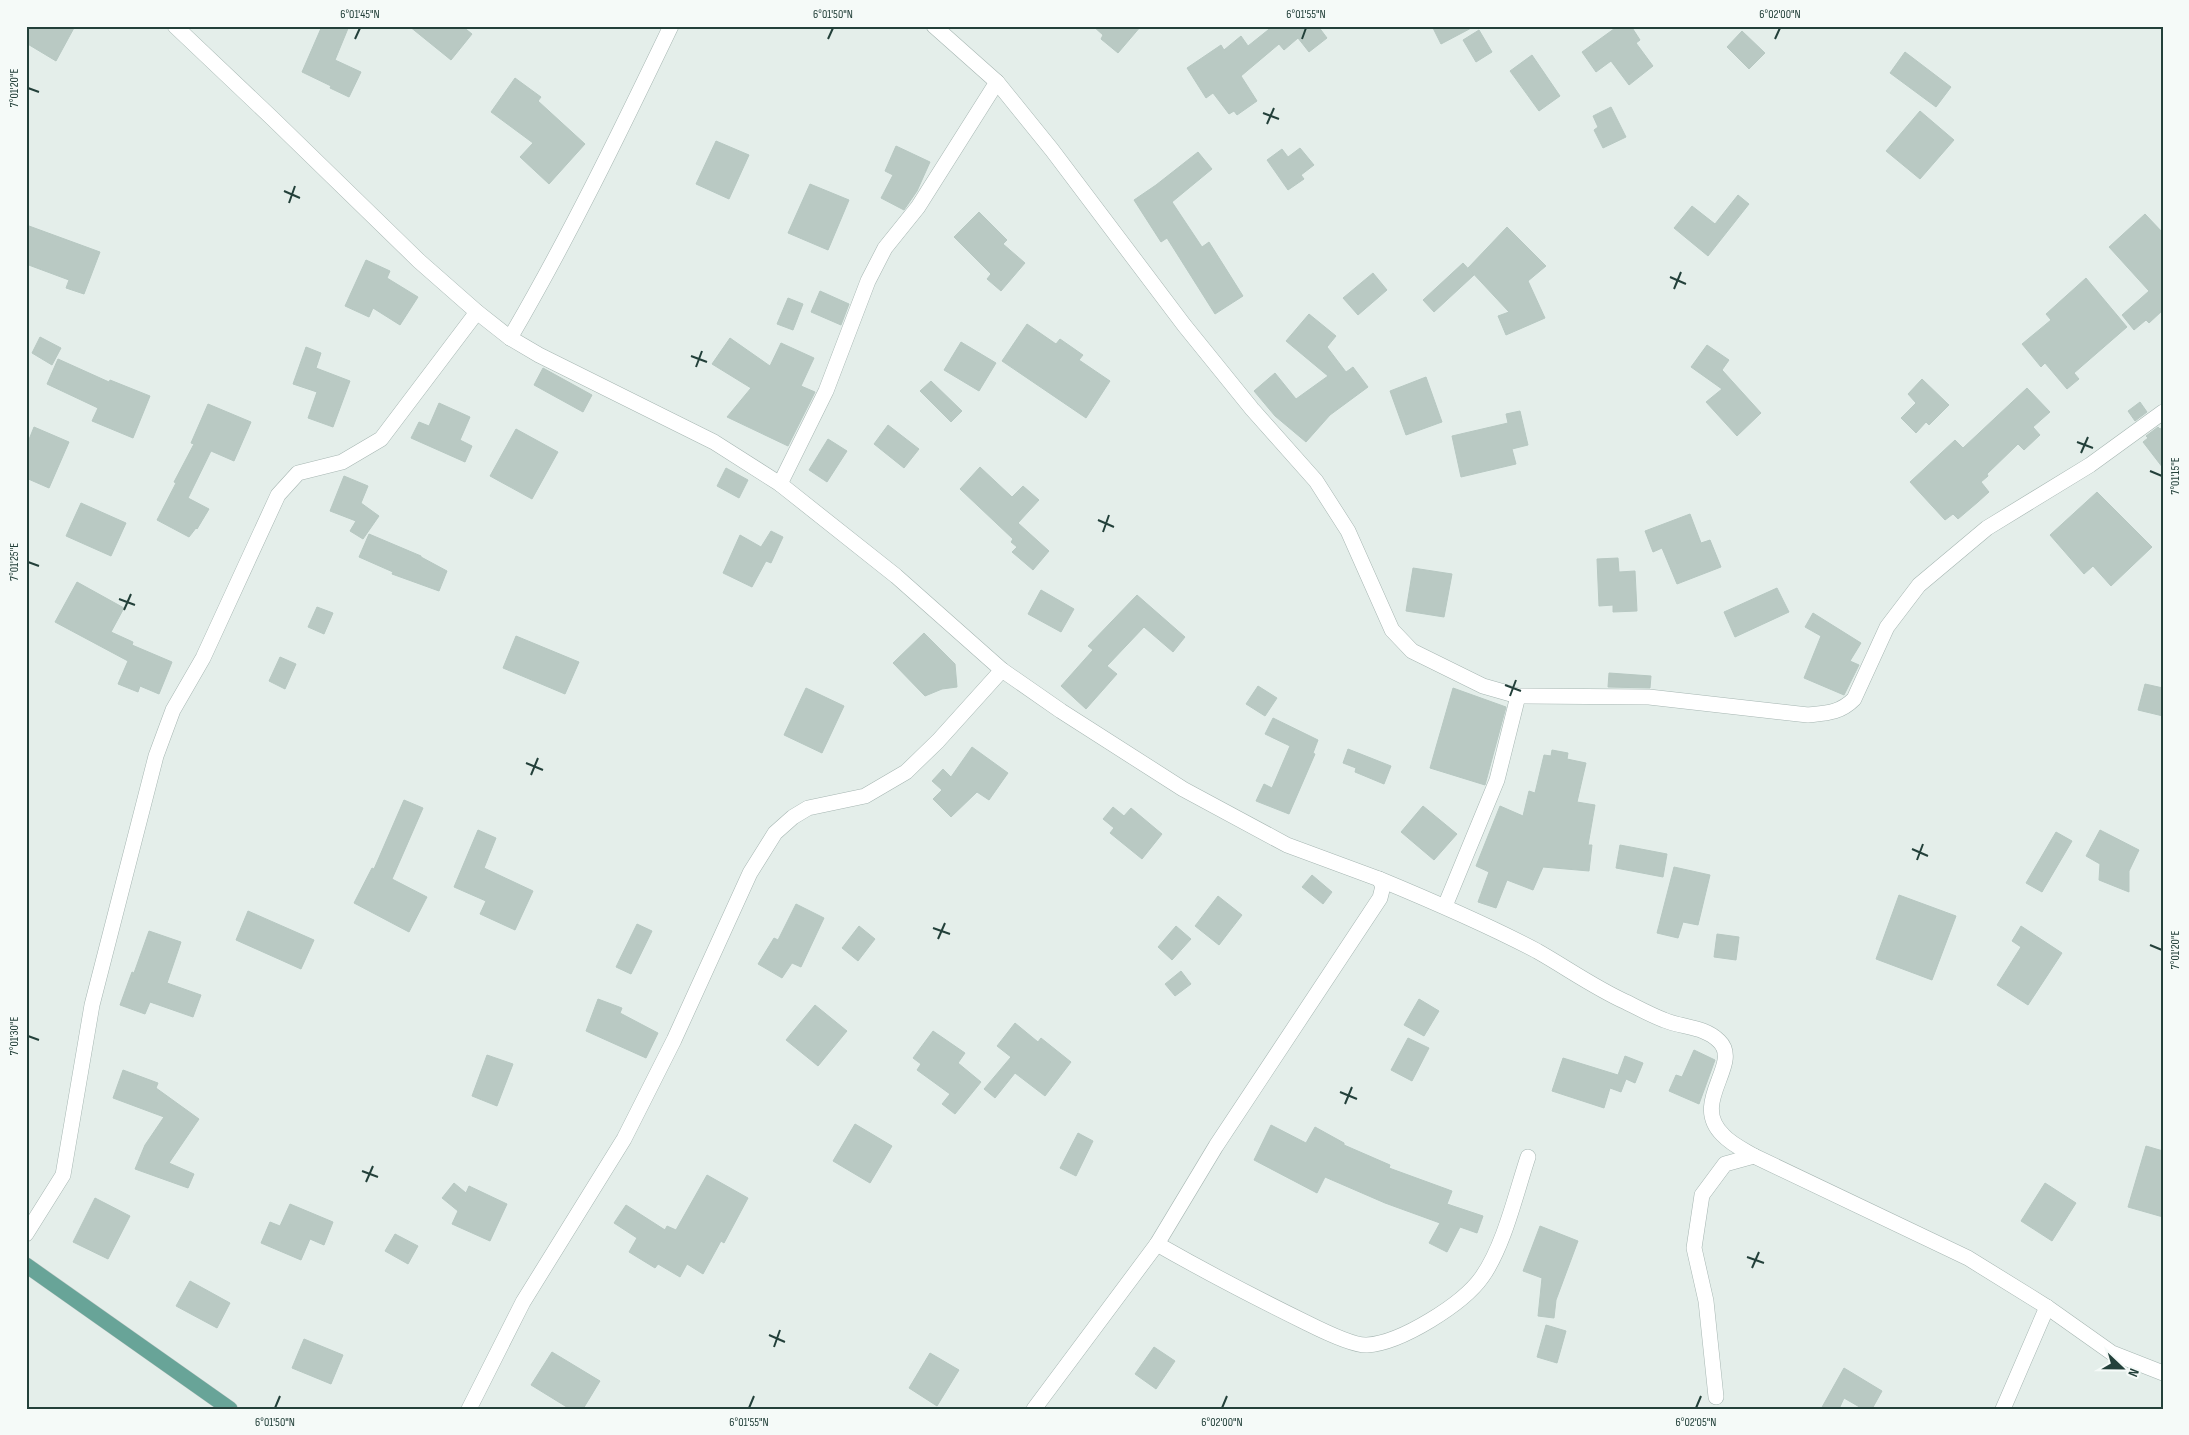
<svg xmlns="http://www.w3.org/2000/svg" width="2189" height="1435" viewBox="0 0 2189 1435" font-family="'Sofia Sans Condensed',sans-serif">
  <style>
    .building { fill: #b9c9c3; stroke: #b7c8c2 }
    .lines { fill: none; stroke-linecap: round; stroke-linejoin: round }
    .minor-casing { stroke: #a6b6b2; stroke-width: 16 }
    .major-casing { stroke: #c1cac8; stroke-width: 16 }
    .minor { stroke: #fff; stroke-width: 15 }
    .major { stroke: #68a498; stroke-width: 15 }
    .ticks { fill: none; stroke: #23403a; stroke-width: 2 }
    .neatline { fill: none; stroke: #23403a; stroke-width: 2 }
    .ticks-label { font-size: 12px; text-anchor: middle; fill: #23403a }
  </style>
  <rect width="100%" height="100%" fill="#e4eeea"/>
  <g class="building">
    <path d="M26,26H75L56,61L26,43Z"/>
    <path d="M322,26H349L335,60L361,72L349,97L330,88L331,86L302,72Z"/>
    <path d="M409,26H462L472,34L451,60Z"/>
    <path d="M1093,26H1141L1118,53L1101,39L1103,35Z"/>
    <path d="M1273,26H1318L1327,38L1309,52L1298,38L1284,50L1279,44L1241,76L1257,101L1237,115L1234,111L1229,114L1213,93L1206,98L1187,68L1221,45L1224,50L1241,36L1248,46Z"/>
    <path d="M1432,26H1475L1441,44Z"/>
    <path d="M1618,26H1631L1640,40L1636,43L1653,66L1629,85L1611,61L1596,72L1582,52Z"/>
    <path d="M1479,30L1492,52L1476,62L1463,40Z"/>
    <path d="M1742,31L1765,53L1749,69L1727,47Z"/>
    <path d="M1905,52L1951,87L1936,107L1890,73Z"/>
    <path d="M1532,55L1560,96L1539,111L1510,71Z"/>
    <path d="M515,78L541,97L538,101L585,144L549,184L520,157L533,143L491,112Z"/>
    <path d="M1611,107L1626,137L1603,148L1594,130L1598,127L1593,116Z"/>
    <path d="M1920,111L1954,140L1920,179L1886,151Z"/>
    <path d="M716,141L749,155L729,199L696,184Z"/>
    <path d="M896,146L930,162L917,191L904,210L881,198L893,175L885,171Z"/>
    <path d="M1300,148L1314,165L1301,175L1304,179L1288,190L1267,160L1282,149L1288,157Z"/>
    <path d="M1198,152L1212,169L1172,202L1202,247L1209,242L1243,296L1215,314L1167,238L1161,242L1134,200L1156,185Z"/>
    <path d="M810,184L849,200L828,250L788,233Z"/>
    <path d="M1738,195L1749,204L1708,256L1674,228L1692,206L1715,224Z"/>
    <path d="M979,212L1007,240L1003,244L1025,263L1001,291L987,279L991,274L954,237Z"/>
    <path d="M2145,214L2163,233V310L2149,323L2146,320L2134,330L2122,315L2149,291L2109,247Z"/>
    <path d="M29,226L100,252L84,294L66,288L69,280L26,264V235Z"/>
    <path d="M1507,227L1546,266L1528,281L1545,318L1506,335L1498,316L1509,312L1468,268Z"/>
    <path d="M366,260L390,271L387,278L418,297L400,325L373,308L369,317L345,306Z"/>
    <path d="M1463,263L1474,275L1434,312L1423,300Z"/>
    <path d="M1373,273L1387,290L1358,315L1343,298Z"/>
    <path d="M2086,278L2127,327L2074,373L2079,379L2067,389L2045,363L2041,367L2022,344L2051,320L2046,314Z"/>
    <path d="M820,291L849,304L841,325L811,312Z"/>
    <path d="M788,298L803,304L793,330L777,324Z"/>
    <path d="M1309,314L1336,336L1327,347L1346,372L1353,367L1368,387L1330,415L1306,442L1275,416L1254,391L1275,373L1296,399L1328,376L1286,341Z"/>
    <path d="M1027,324L1056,344L1060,339L1083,355L1079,360L1110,381L1086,418L1002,361Z"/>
    <path d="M40,337L61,348L52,365L32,353Z"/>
    <path d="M730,338L770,366L781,343L814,358L801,386L815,392L788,446L727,417L751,388L712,364Z"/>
    <path d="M961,342L996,363L979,391L944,370Z"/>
    <path d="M1707,345L1729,360L1722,370L1761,413L1737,436L1706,402L1722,389L1691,367Z"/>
    <path d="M306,347L321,353L316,368L350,381L333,427L308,418L317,392L293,384Z"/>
    <path d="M58,359L109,382L110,380L150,396L133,438L92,421L98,408L47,384Z"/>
    <path d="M543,368L592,395L583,412L534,385Z"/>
    <path d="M1426,377L1442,422L1406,435L1390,391Z"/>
    <path d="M1922,379L1949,405L1929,425L1926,422L1916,433L1901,418L1916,403L1908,394Z"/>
    <path d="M931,381L962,411L951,422L920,391Z"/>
    <path d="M2027,388L2050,412L2033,427L2040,435L2024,450L2018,444L1987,474L1988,476L1981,482L1989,492L1978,502L1958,519L1953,514L1945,520L1910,482L1955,440L1963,448Z"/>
    <path d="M2140,402L2147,412L2135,421L2128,411Z"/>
    <path d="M439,403L470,417L460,440L472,446L465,462L411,438L419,422L429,426Z"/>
    <path d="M208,404L251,422L234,461L211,451L188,498L209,509L197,529L196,528L189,537L157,520L176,483L174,482L194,444L191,443Z"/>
    <path d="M1520,411L1528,445L1512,449L1516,464L1461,477L1452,436L1508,423L1506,414Z"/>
    <path d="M888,425L919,449L904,468L874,444Z"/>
    <path d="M34,427L69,442L49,488L26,478V447Z"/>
    <path d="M2158,427L2160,429L2163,427V468L2143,442L2148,438L2146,436Z"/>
    <path d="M516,429L558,452L532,499L490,476Z"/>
    <path d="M828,439L847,451L827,482L809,470Z"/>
    <path d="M980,467L1012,497L1023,486L1039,500L1018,523L1049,551L1033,570L1012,552L1017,547L1011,542L1013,539L960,489Z"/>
    <path d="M726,468L748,480L739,498L717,486Z"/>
    <path d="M344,476L368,486L361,503L379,516L363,539L350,531L356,521L330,511Z"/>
    <path d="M2097,492L2152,547L2111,586L2093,566L2084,574L2050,535Z"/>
    <path d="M81,503L126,523L111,556L66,536Z"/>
    <path d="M1690,514L1701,543L1710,540L1721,567L1677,584L1662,548L1653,552L1645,531Z"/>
    <path d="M771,531L783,537L771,563L766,561L752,587L723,573L740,535L761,547Z"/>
    <path d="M369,534L421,556V557L447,571L439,591L392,574L393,572L359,557Z"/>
    <path d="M1618,558L1619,572L1635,571L1637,611L1613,612V605L1599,606L1597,559Z"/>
    <path d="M1413,568L1452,574L1444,617L1406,611Z"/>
    <path d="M77,582L124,608L111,632L133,642L132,645L172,662L159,694L140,686L138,692L118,684L128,661L55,622Z"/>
    <path d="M1777,588L1789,612L1735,637L1724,612Z"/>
    <path d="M1041,590L1074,609L1061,632L1028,614Z"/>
    <path d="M1137,595L1185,637L1173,652L1144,627L1107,666L1117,674L1086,709L1061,686L1093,650L1088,646Z"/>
    <path d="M317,607L333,613L324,634L308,627Z"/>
    <path d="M1813,613L1861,643L1850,661L1859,665L1844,695L1804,678L1821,636L1805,627Z"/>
    <path d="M924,633L955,664L957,687L942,689L925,696L893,663Z"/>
    <path d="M516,636L579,662L565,694L503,668Z"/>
    <path d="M280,657L296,664L285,689L269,681Z"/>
    <path d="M1609,673L1651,676L1650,688L1608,687Z"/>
    <path d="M2145,684L2163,688V716L2138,710Z"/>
    <path d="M1258,686L1277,698L1265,716L1246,704Z"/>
    <path d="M806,688L844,706L822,753L784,735Z"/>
    <path d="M1453,688L1506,707L1485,785L1430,768Z"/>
    <path d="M1273,718L1318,740L1313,753L1315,754L1289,814L1256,801L1264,784L1272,788L1290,746L1265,734Z"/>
    <path d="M972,747L1008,773L989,800L977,792L951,817L933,799L942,790L932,781L943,769L951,777Z"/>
    <path d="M1348,749L1391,766L1384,784L1355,772L1356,768L1343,763Z"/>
    <path d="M1552,750L1568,753L1567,759L1586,763L1577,802L1595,805L1588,845H1592L1589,871L1543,867L1533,890L1507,880L1496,908L1478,902L1489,872L1476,866L1500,806L1523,816L1529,791L1535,793L1544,755L1551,756Z"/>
    <path d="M404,800L423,808L392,879L427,897L409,932L354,903L372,868L374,869Z"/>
    <path d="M1423,806L1457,834L1434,860L1401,832Z"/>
    <path d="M1113,807L1124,816L1131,808L1162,834L1142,859L1110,833L1114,828L1103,819Z"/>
    <path d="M478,830L496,838L484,868L533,891L515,930L480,914L486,901L454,887Z"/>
    <path d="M2100,830L2139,850L2129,871V892L2099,880L2100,864L2086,856Z"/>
    <path d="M2056,832L2072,841L2042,892L2026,883Z"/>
    <path d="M1620,845L1667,854L1663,877L1616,868Z"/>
    <path d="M1674,867L1710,875L1698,925L1683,922L1678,938L1657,933Z"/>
    <path d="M1312,875L1332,892L1323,904L1302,887Z"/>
    <path d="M1899,895L1956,916L1932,980L1876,959Z"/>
    <path d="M1218,896L1242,915L1219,945L1195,926Z"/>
    <path d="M796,904L824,918L801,967L792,963L782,978L758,964L774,938L778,940Z"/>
    <path d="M248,911L314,940L301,969L236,940Z"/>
    <path d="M637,924L652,931L631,974L616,967Z"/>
    <path d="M859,926L875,939L858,961L842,948Z"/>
    <path d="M1176,926L1191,939L1172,960L1158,947Z"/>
    <path d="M2021,926L2062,953L2028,1005L1997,985L2021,947L2012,941Z"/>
    <path d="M149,931L181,942L167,983L201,995L193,1017L150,1002L145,1014L120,1005L132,972L134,973Z"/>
    <path d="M1717,934L1739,937L1736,960L1714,957Z"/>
    <path d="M1181,971L1191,984L1175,996L1165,984Z"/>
    <path d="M598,999L622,1008L620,1013L658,1033L646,1058L586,1031Z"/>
    <path d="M1419,999L1439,1011L1424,1036L1404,1025Z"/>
    <path d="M815,1005L847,1031L818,1066L786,1040Z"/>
    <path d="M1015,1023L1038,1042L1041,1038L1071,1062L1045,1096L1015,1073L995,1098L984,1089L1011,1057L997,1046Z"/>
    <path d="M933,1031L965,1053L958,1063L981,1082L955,1114L942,1104L950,1094L917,1070L921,1064L913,1058Z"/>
    <path d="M1408,1038L1429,1048L1412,1081L1391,1070Z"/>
    <path d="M1694,1050L1715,1060L1699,1104L1669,1091L1676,1075L1682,1077Z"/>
    <path d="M487,1055L513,1064L497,1106L472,1096Z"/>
    <path d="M1625,1056L1643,1063L1635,1083L1626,1079L1621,1092L1610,1088L1604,1108L1552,1091L1563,1058L1618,1075Z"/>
    <path d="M123,1070L158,1083L156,1088L199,1119L169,1163L194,1174L188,1188L135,1169L145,1145L164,1117L113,1098Z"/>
    <path d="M855,1124L892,1146L870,1183L833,1161Z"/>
    <path d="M1271,1125L1306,1143L1315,1127L1344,1143V1145L1390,1165L1389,1168L1452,1191L1447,1204L1483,1216L1477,1233L1460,1227L1447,1252L1429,1243L1440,1223L1385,1203L1325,1177L1317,1193L1254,1160Z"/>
    <path d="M1078,1133L1093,1141L1076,1176L1060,1168Z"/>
    <path d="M2146,1146L2163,1151V1217L2128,1207Z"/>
    <path d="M707,1175L748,1198L724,1243L721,1241L703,1274L687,1264L680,1277L658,1264L655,1268L629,1252L637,1238L614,1223L626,1205L665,1230L667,1226L676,1230Z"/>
    <path d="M454,1183L466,1193L469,1186L507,1204L490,1241L452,1224L458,1211L442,1198Z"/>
    <path d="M2045,1183L2076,1203L2052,1241L2021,1221Z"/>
    <path d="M95,1198L130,1216L108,1259L73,1242Z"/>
    <path d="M290,1204L333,1222L324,1245L310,1239L301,1260L261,1243L270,1222L280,1226Z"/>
    <path d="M1540,1226L1578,1241L1556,1300L1554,1318L1538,1316L1542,1278L1523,1271Z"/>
    <path d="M395,1234L418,1246L408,1264L385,1251Z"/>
    <path d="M190,1281L230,1303L217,1328L176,1306Z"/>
    <path d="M1546,1325L1566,1331L1557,1363L1537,1357Z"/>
    <path d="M304,1339L343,1355L331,1384L292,1368Z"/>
    <path d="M1154,1347L1175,1361L1156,1389L1135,1374Z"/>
    <path d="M552,1352L600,1381L583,1409H570L531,1385Z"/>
    <path d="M930,1353L959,1370L937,1406L909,1388Z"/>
    <path d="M1844,1368L1882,1391L1872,1409H1863L1844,1398L1839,1409H1821Z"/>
  </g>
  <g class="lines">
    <defs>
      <g id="minor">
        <path d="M175,26L272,118L419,261L477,312L510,338L539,355L714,442L780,484L896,576L1002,670L1061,711L1183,789L1287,845L1379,879L1383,886L1380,898L1216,1146L1157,1244L1034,1409"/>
        <path d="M934,26L997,82L1052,150L1184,325L1252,409L1316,481L1348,531L1392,630L1412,651L1483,686L1518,696L1649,697L1808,715C1827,713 1840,713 1854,699L1887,627L1919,585L1987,528L2090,465L2163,412"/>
        <path d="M510,338C569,237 620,132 671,26"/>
        <path d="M780,484L826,391L868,281L885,248L918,207L997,82"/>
        <path d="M1379,879C1432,901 1486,924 1537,951C1567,968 1595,988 1626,1002C1638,1008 1651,1015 1664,1020C1683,1028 1704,1026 1719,1041C1743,1064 1689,1102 1723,1135C1731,1144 1744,1150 1754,1156L1968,1258L2047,1307L2112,1353L2163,1373"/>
        <path d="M1445,906L1497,780L1518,696"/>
        <path d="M26,1234L63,1175L92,1005L156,756L173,710L203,658L278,495L298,473L342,462L381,439L477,312"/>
        <path d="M1157,1244C1206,1272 1256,1298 1307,1323C1321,1330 1353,1346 1367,1345C1401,1343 1463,1304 1482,1277C1504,1246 1516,1193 1528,1157"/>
        <path d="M1716,1397L1706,1301L1694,1248L1702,1195L1725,1164L1754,1156"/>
        <path d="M469,1409L523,1302L624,1139L674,1040L750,873L775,833L793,817L808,808L865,796L906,772L938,741L1002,670"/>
        <path d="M2003,1409L2047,1307"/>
      </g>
      <path id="major" d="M26,1265L230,1409"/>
    </defs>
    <use href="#minor" class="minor-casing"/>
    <use href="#major" class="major-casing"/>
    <use href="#minor" class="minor"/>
    <use href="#major" class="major"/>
  </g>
  <path class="ticks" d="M355,39L360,28M828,39L833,28M1302,39L1306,28M1775,39L1780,28M28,88L39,92M1263,113L1279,119M1267,124L1274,108M284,191L300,198M289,203L295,186M1670,277L1686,284M1674,289L1681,272M691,356L707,362M696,367L702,351M2077,442L2093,448M2081,453L2088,437M2150,471L2162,476M1098,520L1114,527M1103,532L1109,515M28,562L39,566M119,599L135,605M124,610L131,594M1505,685L1521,691M1510,696L1516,680M526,763L543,770M531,775L538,758M1912,849L1928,856M1917,860L1923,844M933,928L950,934M938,939L945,923M2150,945L2162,950M28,1036L39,1040M1340,1092L1357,1099M1345,1104L1352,1087M362,1171L378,1177M366,1182L373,1166M1747,1257L1764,1263M1752,1268L1759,1252M769,1335L785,1342M774,1347L780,1330M275,1408L280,1396M749,1408L754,1396M1222,1408L1227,1396M1696,1408L1701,1396"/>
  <rect width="2189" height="1435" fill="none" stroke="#f5faf8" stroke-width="55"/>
  <g transform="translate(2122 1368) rotate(112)" stroke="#f5faf8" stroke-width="4" paint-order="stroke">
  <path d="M0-4L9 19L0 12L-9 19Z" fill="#23403a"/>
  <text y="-8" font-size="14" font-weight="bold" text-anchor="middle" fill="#23403a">N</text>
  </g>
  <rect x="28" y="28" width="2134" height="1380" class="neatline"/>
  <g class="ticks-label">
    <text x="360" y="18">6°01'45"N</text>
    <text x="833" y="18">6°01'50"N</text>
    <text x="1306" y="18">6°01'55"N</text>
    <text x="1780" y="18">6°02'00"N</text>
    <text transform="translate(14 88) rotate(-90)" y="4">7°01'20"E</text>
    <text transform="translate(2175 476) rotate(-90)" y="4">7°01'15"E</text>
    <text transform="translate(14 562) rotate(-90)" y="4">7°01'25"E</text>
    <text transform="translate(2175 950) rotate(-90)" y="4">7°01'20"E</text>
    <text transform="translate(14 1036) rotate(-90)" y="4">7°01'30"E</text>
    <text x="275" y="1426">6°01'50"N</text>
    <text x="749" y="1426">6°01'55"N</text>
    <text x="1222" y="1426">6°02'00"N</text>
    <text x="1696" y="1426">6°02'05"N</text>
  </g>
</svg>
